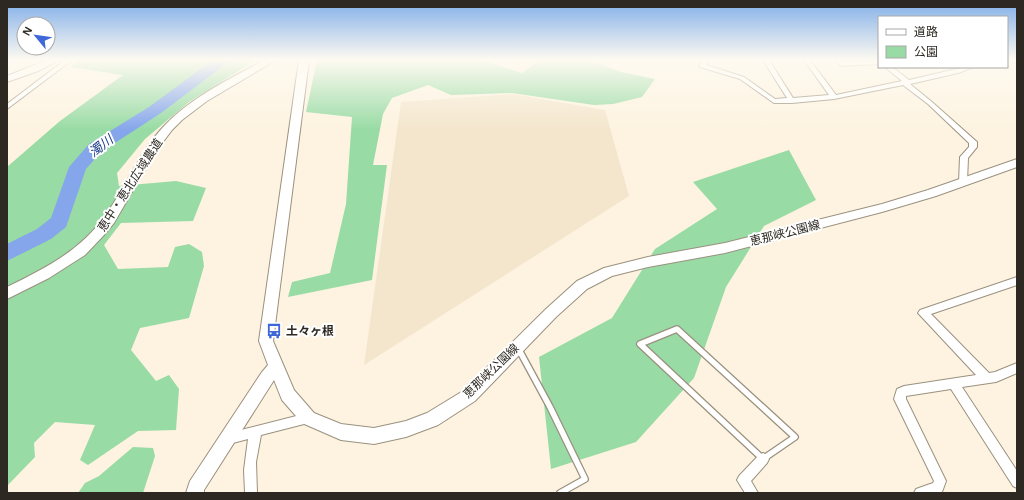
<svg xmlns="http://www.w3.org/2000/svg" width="1024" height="500" viewBox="0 0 1024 500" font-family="Helvetica,'Noto Sans JP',sans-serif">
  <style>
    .built { fill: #f4e6cd }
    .green { fill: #98dba4 }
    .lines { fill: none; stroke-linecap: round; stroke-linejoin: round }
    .river { fill: #85a6eb; fill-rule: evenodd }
    .lane-casing { stroke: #9a917f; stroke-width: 8 }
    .street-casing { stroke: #9a917f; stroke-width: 2 }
    .secondary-casing { stroke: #9a917f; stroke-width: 2 }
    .lane { stroke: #fff; stroke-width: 5.5 }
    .street { fill: #fff; fill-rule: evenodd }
    .secondary { fill: #fff; fill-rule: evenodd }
    .labels { text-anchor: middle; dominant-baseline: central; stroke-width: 4; stroke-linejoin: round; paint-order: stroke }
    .street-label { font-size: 12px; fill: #2d2922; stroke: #fff }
    .poi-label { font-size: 12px; font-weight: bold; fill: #2d2922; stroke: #fff; text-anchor: start }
    .water-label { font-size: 13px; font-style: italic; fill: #193a88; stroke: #fff }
  </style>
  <rect width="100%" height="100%" fill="#fdf3e0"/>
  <path class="built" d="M512,94L605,110L629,196L364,365L401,102Z"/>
  <g class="green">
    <path d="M78,60H256L189,102L145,139L117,173L119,186L176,181L206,188L193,221L121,223L104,245L118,269L168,267L175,247L189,244L202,252L204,266L189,318L140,328L131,350L156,381L169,375L179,389L176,430L138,431L88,465L80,460L95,425L55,422L34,443L35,457L7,486V167L60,121L123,75L71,67Z"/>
    <path d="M317,60H482L522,73L540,60H590L621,72L655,79L642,97L613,104L594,105L512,93L451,95L428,85L392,98L383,114L373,165H387L372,280L288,297L292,282L330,273L346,204L352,117L306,112Z"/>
    <path d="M789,150L816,200L764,226L726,287L694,378L636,442L551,469L539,357L612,318L655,249L717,209L693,182Z"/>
    <path d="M133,447L153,448L155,456L143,493H78L85,483L99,476Z"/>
  </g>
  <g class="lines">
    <path class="river" d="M213,60H231L161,113L101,152L86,169L66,227L51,239L7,261V244L37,229L51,218L69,167L89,144L149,107Z"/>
    <defs>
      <g id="lane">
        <path d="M677,329L795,437L763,459L640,344Z"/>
        <path d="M518,348L550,407L585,479L560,493"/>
      </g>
      <g id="street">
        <path d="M65,60H72L7,109V104Z"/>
        <path d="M704,60H710L706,65L744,77L775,99L787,98L763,60H769L793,98L829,95L804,60H810L836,95L902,81L885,67H892L909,80L965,67H974L958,73L910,84L932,102L977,142V147L968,158L967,182L963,185L959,182L960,157L969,147V143L928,104L903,85L834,99L792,103H774L740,79L700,67L699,66Z"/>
        <path d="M834,60H841L843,62L879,60V64L842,66Z"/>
        <path d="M1011,60H1017V64Z"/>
        <path d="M1017,277V285L931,314L989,373L995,372L1017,363V373L996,382L962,387L1017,471V488L1013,486L951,389L906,396V399L946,481L942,492L941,493H914L916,489L933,483L934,481L894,399L897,389L904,386L976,375L918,313L920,310Z"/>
        <path d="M308,413L312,414L314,418L312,422L261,435L256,462L257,493H245L244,470L248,439L229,444L225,442L223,438L225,434Z"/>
        <path d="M763,453L767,455L769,459L767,463L751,481L758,493H745L737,480L739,476L759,455Z"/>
      </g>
      <g id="secondary">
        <path d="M47,60H59L38,71L7,82V76Z"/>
        <path d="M264,60H276L207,101L182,120L172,130L154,154L114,223L104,235L85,255L49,278L7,299V287C44,269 80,251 105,216C126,187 140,151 165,125C193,96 230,79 264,60Z"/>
        <path d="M299,60H309L273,341L294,390L314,413L341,424L374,428L406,421L427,413L463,391L546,309L577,281L604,268L648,257L725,243L882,204L928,190L1017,159V167L936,196L882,212L725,253L648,267L612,276L587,289L556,317L475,401L438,425L406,437L374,444L341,440L302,423L282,400L274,380L204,490V493H186L190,481L262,372L268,365L259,341Z"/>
      </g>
    </defs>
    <use href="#lane" class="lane-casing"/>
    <use href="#street" class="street-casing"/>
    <use href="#secondary" class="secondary-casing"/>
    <use href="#lane" class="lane"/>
    <use href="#street" class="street"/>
    <use href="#secondary" class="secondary"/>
  </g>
  <linearGradient id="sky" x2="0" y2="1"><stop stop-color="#80aee9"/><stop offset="0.46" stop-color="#fefaf1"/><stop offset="1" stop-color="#fefaf1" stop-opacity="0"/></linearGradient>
  <rect width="1024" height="130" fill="url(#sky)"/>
  <defs>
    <symbol id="bus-bare" viewBox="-9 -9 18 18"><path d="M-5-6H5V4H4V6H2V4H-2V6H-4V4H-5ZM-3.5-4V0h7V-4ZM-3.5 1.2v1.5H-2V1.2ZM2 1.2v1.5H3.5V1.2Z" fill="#3e67d8" stroke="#fff" stroke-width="2.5" paint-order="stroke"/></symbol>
  </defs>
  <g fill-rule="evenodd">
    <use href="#bus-bare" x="263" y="320" width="22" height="22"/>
  </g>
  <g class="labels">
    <g class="street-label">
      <text transform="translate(130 185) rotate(-57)">恵中・恵北広域農道</text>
      <text transform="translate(785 233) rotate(-14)">恵那峡公園線</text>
      <text transform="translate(491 371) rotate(-44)">恵那峡公園線</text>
    </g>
    <g class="poi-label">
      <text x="286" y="331">土々ヶ根</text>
    </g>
    <g class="water-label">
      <text transform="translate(101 146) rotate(-38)">濁川</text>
    </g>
  </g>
  <rect width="1024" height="500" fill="none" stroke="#2d2922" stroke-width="16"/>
  <rect x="878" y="16" width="130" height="52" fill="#ffffff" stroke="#aba9a7"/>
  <rect x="886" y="29" width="20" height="6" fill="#ffffff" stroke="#aba9a7"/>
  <text x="914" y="36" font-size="12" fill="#2d2922">道路</text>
  <rect x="886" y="46" width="20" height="12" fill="#98dba4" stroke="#aba9a7"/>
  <text x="914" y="56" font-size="12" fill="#2d2922">公園</text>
  <g transform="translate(36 36) rotate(299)"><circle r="19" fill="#ffffff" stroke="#aba9a7"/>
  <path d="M0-3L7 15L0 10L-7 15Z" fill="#3e67d8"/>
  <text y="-6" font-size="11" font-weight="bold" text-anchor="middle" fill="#2d2922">N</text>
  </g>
</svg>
